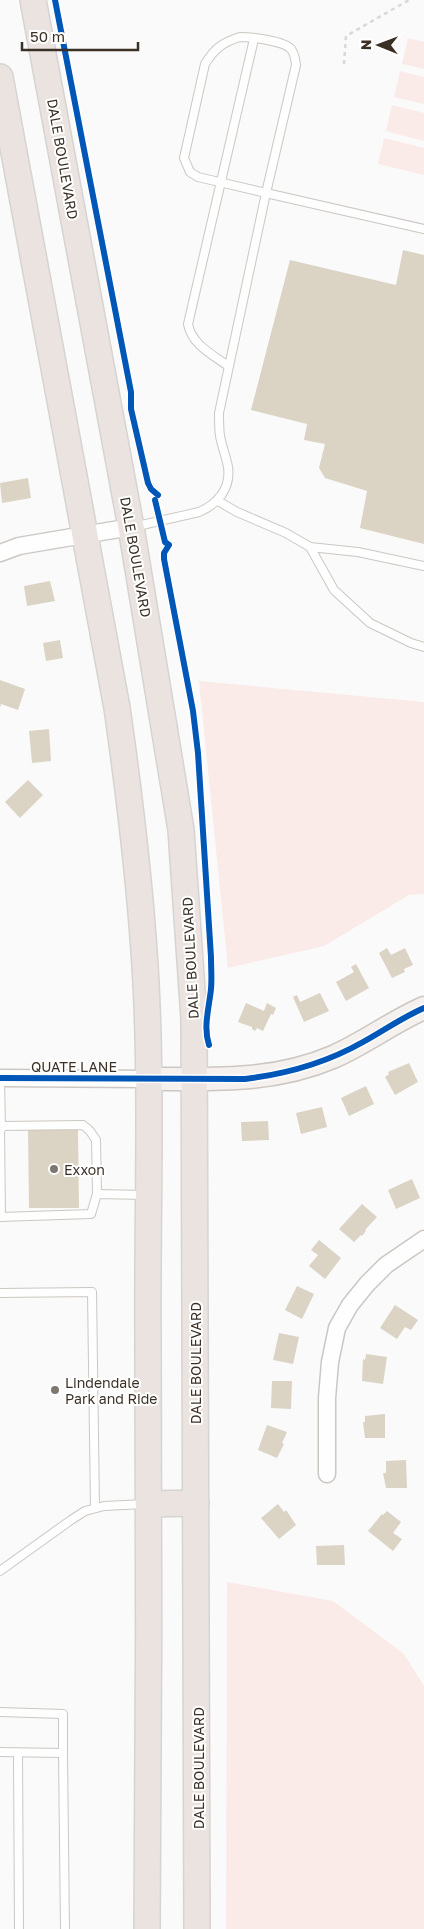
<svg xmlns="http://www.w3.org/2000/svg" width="424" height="1929" viewBox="0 0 424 1929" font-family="'Golos Text',sans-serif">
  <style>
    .green { fill: #faeae8 }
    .building { fill: #dbd4c5 }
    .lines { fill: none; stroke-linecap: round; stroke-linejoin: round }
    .lane-casing { stroke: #ccc7c2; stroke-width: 10 }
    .street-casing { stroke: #ccc7c2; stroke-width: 19 }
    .secondary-casing { stroke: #ccc7c2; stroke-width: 25 }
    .primary-casing { stroke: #d6d4d2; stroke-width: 28 }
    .path { stroke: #d9d8d7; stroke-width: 2.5; stroke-dasharray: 4 4; stroke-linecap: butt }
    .lane { stroke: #fefefe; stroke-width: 8 }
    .street { stroke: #fefefe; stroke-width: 16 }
    .secondary { stroke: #f5f1ef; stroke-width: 22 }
    .primary { stroke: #ebe3df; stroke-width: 25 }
    .cycleway-casing { stroke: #fff; stroke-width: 9 }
    .cycleway { stroke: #0057b8; stroke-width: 6 }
    .poi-dot { fill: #7e7770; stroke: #fff; stroke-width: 2 }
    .labels { text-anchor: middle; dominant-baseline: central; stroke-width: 4; stroke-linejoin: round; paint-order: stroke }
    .street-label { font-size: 14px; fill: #3b3026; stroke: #fff }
    .poi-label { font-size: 14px; fill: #3b3026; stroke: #fff; text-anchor: start }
  </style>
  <rect width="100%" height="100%" fill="#fafafa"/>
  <g class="green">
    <path d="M408,38L424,42V69L402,64Z"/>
    <path d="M400,71L424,77V104L394,97Z"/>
    <path d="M392,105L424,113V141L386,131Z"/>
    <path d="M384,138L424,148V175L378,164Z"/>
    <path d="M199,681L424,702V894L409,895L324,946L228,968Z"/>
    <path d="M227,1582L333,1601L404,1654L424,1686V1929H226Z"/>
  </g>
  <g class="building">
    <path d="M403,250L424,255V544L360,528L367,491L325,478L319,468L325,444L304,440L307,424L251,410L290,260L396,285Z"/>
    <path d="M28,478L31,498L2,503L0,483Z"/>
    <path d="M50,581L55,601L27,606L24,586Z"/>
    <path d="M60,640L63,658L46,661L43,643Z"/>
    <path d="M0,680L25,689L18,710L1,704L0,708Z"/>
    <path d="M49,729L51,761L32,763L29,731Z"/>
    <path d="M28,780L43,795L20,818L5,802Z"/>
    <path d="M387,948L391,955L405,948L413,965L404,969L405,972L392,978L379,953Z"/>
    <path d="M356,964L369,988L346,1001L336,982L354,972L351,967Z"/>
    <path d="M320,993L329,1011L304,1022L293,997L297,995L300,1002Z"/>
    <path d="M246,1003L264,1011L267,1003L276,1008L273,1015L271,1014L263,1031L257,1028L255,1031L252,1029V1027L238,1022Z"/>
    <path d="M409,1063L418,1082L395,1095L385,1077L389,1074L388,1072Z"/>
    <path d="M366,1086L374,1104L349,1116L341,1098Z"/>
    <path d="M322,1107L327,1127L301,1134L296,1113Z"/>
    <path d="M268,1121L269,1140L242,1141L241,1122Z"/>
    <path d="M28,1130H78L79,1208H29Z"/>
    <path d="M412,1179L420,1198L396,1209L388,1190Z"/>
    <path d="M362,1204L377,1217L365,1230L366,1231L362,1236L361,1235L354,1242L339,1229Z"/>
    <path d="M319,1240L341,1258L325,1279L309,1266L318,1255L311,1250Z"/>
    <path d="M297,1286L314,1294L302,1319L285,1310Z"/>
    <path d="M395,1305L418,1320L411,1330L405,1327L397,1339L380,1328Z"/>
    <path d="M279,1333L299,1337L293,1364L273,1360Z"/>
    <path d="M366,1354L387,1357L383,1384L362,1381L363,1359L365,1360Z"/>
    <path d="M272,1381H292L291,1409L271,1408Z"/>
    <path d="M385,1414V1438H365L363,1422H365V1416Z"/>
    <path d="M267,1425L287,1432L282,1443L284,1444L277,1458L258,1450Z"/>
    <path d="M406,1460L407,1488H386L383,1473H386V1461Z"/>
    <path d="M278,1504L284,1512L286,1510L296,1525L279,1539L261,1518Z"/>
    <path d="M387,1511L401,1522L393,1533L402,1539L393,1551L368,1531L382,1514L383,1515Z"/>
    <path d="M344,1545L345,1565H317L316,1546Z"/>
  </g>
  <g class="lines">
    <defs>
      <g id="lane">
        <path d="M240,37C252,37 284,41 291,49C295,54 295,59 296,65L266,193L198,177L190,172L184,158L205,64C214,49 223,42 240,37Z"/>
        <path d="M228,366C212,354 192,345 188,324L254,39"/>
        <path d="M218,501L237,512L286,533L310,547L358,552L424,566"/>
        <path d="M133,527L199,512C218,504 231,488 228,467C226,456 222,447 220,436C219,429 219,421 219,413L266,193L424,229"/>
        <path d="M310,547L334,590L370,623L411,643L424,647"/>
        <path d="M0,1078L1,1129"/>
        <path d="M1,1126L83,1125L90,1131L96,1140L97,1194"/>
        <path d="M0,1129L1,1217"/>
        <path d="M0,1217L91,1214L97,1194L146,1195"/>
        <path d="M0,1293L92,1292L95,1508"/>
        <path d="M0,1571L71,1520L85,1511L104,1506L145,1504"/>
        <path d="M0,1712L63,1714V1753"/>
        <path d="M0,1752L63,1753L65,1929"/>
        <path d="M18,1753L19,1929"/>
      </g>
      <g id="street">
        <path d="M0,553L19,546L131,527"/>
        <path d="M0,1078L148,1079"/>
        <path d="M327,1474V1398L330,1362L337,1328L350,1305L367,1284L386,1265L424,1239"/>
      </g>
      <path id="secondary" d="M148,1079C212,1079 272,1083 333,1057C365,1043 392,1022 424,1008"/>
      <g id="primary">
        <path d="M33,0L131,527L181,830L194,1019L197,1929"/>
        <path d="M0,77L117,708C130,799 141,890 146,983C152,1101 147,1220 148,1339C149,1536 149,1732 147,1929"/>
        <path d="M150,1504L196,1503"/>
      </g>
    </defs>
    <use href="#lane" class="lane-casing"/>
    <use href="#street" class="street-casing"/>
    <use href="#secondary" class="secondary-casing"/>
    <use href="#primary" class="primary-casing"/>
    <path class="path" d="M344,64L346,36L409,0"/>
    <use href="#lane" class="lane"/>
    <use href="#street" class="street"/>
    <use href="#secondary" class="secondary"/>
    <use href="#primary" class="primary"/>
    <defs>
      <g id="cycleway">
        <path d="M55,0L131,392V409L148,483L151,489L158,495"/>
        <path d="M155,500L165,542L169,545L164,553V559L193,711L198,753L211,957C211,968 212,979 211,989C209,1008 203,1027 209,1045"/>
        <path d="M0,1078L245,1079C287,1074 326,1063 363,1042C383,1031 403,1017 424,1008"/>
      </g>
    </defs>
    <use href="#cycleway" class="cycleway-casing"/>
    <use href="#cycleway" class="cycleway"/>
  </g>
  <g class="poi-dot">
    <circle cx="54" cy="1169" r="5"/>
    <circle cx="55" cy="1390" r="5"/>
  </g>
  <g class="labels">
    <g class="street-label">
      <text transform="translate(63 159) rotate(80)">DALE BOULEVARD</text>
      <text transform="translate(136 557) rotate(80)">DALE BOULEVARD</text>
      <text transform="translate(190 958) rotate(-93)">DALE BOULEVARD</text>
      <text x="74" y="1066">QUATE LANE</text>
      <text transform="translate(195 1363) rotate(-90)">DALE BOULEVARD</text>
      <text transform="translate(198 1768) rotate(-90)">DALE BOULEVARD</text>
    </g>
    <g class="poi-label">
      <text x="64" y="1169">Exxon</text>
      <text x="65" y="1382">Lindendale<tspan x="65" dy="16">Park and Ride</tspan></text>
    </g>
  </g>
  <g transform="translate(379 45) rotate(271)" stroke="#ffffff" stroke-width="4" paint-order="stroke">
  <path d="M0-4L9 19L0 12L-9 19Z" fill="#3b3026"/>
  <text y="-8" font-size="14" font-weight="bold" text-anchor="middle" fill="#3b3026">N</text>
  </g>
  <path d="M22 42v8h116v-8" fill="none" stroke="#3b3026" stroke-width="2.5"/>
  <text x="30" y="42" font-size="15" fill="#3b3026" stroke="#ffffff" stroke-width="4" paint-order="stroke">50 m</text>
</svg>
